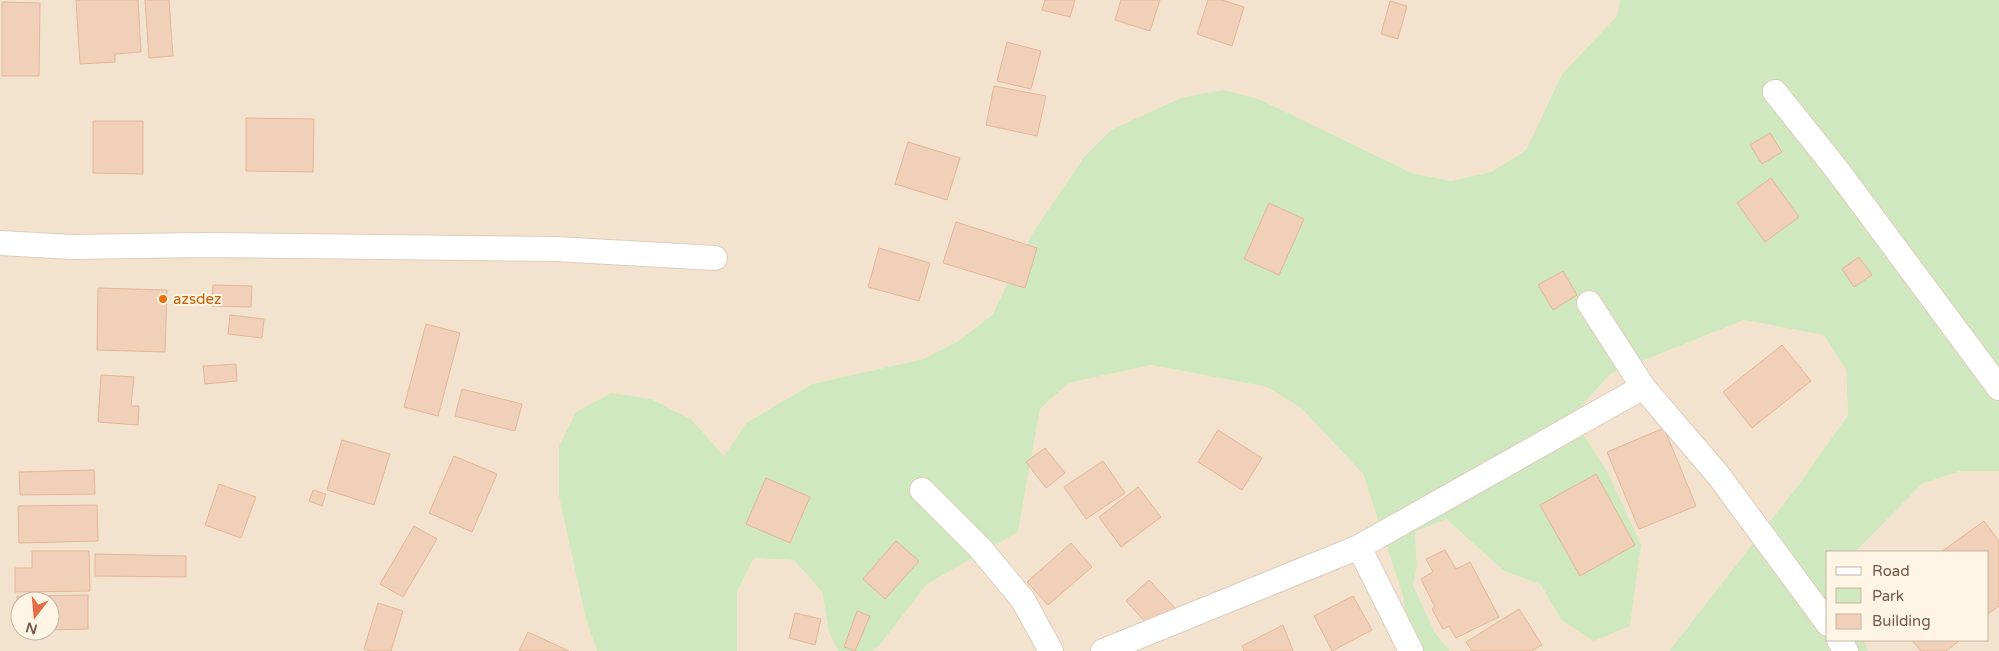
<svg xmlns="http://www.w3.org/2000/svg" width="1999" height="651" viewBox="0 0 1999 651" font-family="'Varela Round',sans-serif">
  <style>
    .residential { fill: #f3e3ce; fill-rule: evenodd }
    .green { fill: #cfe8bf }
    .building { fill: #f0d0b8; stroke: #e3b798 }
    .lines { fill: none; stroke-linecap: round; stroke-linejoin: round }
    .minor-casing { stroke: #dfcdbc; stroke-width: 26 }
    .minor { stroke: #fff; stroke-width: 24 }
    .food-dot { fill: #e8710a; stroke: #fff5e5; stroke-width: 2 }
    .labels { text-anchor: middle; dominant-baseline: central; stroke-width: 4; stroke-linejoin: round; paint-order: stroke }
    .food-label { font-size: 15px; fill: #c56008; stroke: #fff5e5; text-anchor: start }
  </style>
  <rect width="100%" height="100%" fill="#fcf1e0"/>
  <g class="residential">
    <path d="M0,0H1620L1617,16L1562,74L1526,150L1491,172L1451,181L1412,173L1259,99L1111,130L1084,157L1033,232L992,315L957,342L923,359L812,384L746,423L724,456L692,420L586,619L597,651H0ZM20,601H50V631H20Z"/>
    <path d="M1744,320L1824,335L1846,370L1848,415L1799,484L1669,651H1450L1435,633L1413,585L1417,566L1415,532L1446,519L1504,571L1541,585L1561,620L1630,626L1640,545L1608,473L1572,417L1610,374Z"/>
    <path d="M1151,365L1267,387L1301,408L1363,474L1403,596L1408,636L1405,651H872L879,646L927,584L1018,532L1040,409L1069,383Z"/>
    <path d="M1960,471H1999V651H1868L1864,640H1988V552H1855L1922,484Z"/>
    <path d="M754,558L794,560L822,592L829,633L838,651H737V592Z"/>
  </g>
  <path class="green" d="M1620,0H1999V471H1960L1922,484L1855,552H1828V640H1864L1868,651H1669L1799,484L1848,415L1846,370L1824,335L1744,320L1610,374L1572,417L1608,473L1641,545L1630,626L1594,641L1561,620L1541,585L1504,571L1446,519L1415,532L1417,566L1413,585L1435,633L1450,651H1405L1408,636L1403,596L1363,474L1301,408L1267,387L1151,365L1069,383L1040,409L1018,532L927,584L879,646L872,651H838L829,633L822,592L794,560L754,558L737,592V651H597L586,619L559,496V446L576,412L611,393L651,399L692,420L724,456L746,423L812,384L923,359L957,342L992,315L1033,232L1084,157L1111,130L1181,98L1222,90L1259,99L1412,173L1451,181L1491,172L1526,150L1562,74L1617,16Z"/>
  <g class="building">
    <path d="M76,0H138L141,52L115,54V62L80,64Z"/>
    <path d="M145,0H169L173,56L149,58Z"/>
    <path d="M1045,0H1075L1070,17L1042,10Z"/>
    <path d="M1121,0H1160L1150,31L1115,20Z"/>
    <path d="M1208,0H1222L1244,7L1232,46L1197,34Z"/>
    <path d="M1390,1L1407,6L1398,39L1381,34Z"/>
    <path d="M2,2L40,3L39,76H2Z"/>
    <path d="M1007,42L1041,51L1031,89L997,81Z"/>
    <path d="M994,86L1046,96L1037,136L986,125Z"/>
    <path d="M246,118L314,119L313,172L246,171Z"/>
    <path d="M93,121H143V174L93,173Z"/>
    <path d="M1770,133L1782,152L1762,164L1750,145Z"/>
    <path d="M908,142L960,158L947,200L895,184Z"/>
    <path d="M1771,178L1799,217L1765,242L1737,203Z"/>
    <path d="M1269,203L1304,219L1279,275L1244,259Z"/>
    <path d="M956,222L1037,248L1025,288L943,263Z"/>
    <path d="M879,248L930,263L919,301L868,287Z"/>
    <path d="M1859,257L1872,275L1854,287L1842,269Z"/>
    <path d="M1563,271L1577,295L1553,310L1538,285Z"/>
    <path d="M213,285L252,286L251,307L212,306Z"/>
    <path d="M98,288L167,290L165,352L97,350Z"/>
    <path d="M230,315L264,319L262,338L228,334Z"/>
    <path d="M426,324L460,333L438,416L404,407Z"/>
    <path d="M1782,345L1811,381L1752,428L1723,392Z"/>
    <path d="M236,364L237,381L205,384L203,366Z"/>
    <path d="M101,375L134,377L131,406H139L138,425L98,422Z"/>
    <path d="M462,389L522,404L515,431L455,416Z"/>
    <path d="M1664,428L1696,506L1639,529L1607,452Z"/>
    <path d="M1218,430L1262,458L1242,490L1198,462Z"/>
    <path d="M342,440L390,454L374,505L327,490Z"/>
    <path d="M1045,448L1065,473L1046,488L1026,462Z"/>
    <path d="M454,456L497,474L472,532L429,513Z"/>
    <path d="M1103,461L1125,493L1086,519L1064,487Z"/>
    <path d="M94,470L95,494L20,495L19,472Z"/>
    <path d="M1596,474L1635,545L1580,576L1540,505Z"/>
    <path d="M766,478L810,497L790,543L746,524Z"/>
    <path d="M219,484L256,497L241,538L205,525Z"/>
    <path d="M1138,487L1161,517L1121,547L1099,517Z"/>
    <path d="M313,490L326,494L322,506L309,501Z"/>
    <path d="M97,505L98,541L19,543L18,506Z"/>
    <path d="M1984,521L1999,541V606L1988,614V552H1941Z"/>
    <path d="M414,526L437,539L403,597L380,584Z"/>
    <path d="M896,541L919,561L885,599L863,579Z"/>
    <path d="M1071,543L1092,567L1048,605L1027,582Z"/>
    <path d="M1445,550L1456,569L1470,562L1499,617L1456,638L1449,626L1443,629L1432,609L1435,607L1421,579L1433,572L1426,559Z"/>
    <path d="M32,551H89L90,591L15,592V568H32Z"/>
    <path d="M95,554L186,556V577L95,576Z"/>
    <path d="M1149,580L1175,608L1152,629L1126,601Z"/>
    <path d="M88,595V629L50,630V601H20V630H17V596Z"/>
    <path d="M1353,596L1372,630L1332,651L1314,616Z"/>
    <path d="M378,603L403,611L391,651H371L364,649Z"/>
    <path d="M1519,609L1542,645L1532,651H1472L1466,642Z"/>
    <path d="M857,611L870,616L855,651L844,647Z"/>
    <path d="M795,613L821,619L815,645L789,638Z"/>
    <path d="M1283,625L1293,651H1244L1242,646Z"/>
    <path d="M528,632L569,651H519Z"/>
    <path d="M1912,640H1960L1946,651H1921Z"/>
  </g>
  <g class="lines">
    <defs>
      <g id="minor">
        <path d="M1775,92L1838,171L1999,388"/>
        <path d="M0,243L72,247L203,245L556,249L715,258"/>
        <path d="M1589,303L1643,387L1719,476L1828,624"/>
        <path d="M922,490L980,548L1023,600L1051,651"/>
        <path d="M1359,547L1411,651"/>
        <path d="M1839,640L1846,651"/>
        <path d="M1103,651L1359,547L1643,387"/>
      </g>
    </defs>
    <use href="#minor" class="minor-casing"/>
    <use href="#minor" class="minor"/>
  </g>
  <circle class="food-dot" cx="163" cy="299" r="5"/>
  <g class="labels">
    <g class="food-label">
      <text x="173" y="299">azsdez</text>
    </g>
  </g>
  <rect x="1826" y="551" width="162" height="90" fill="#fff5e5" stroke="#c6b6a6"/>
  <rect x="1836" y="567" width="25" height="8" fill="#ffffff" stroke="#c6b6a6"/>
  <text x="1872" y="576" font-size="15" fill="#715848">Road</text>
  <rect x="1836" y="588" width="25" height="15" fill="#cfe8bf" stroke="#c6b6a6"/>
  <text x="1872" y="601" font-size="15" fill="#715848">Park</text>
  <rect x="1836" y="614" width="25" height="15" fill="#f0d0b8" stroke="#c6b6a6"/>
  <text x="1872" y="626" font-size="15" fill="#715848">Building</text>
  <g transform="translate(35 616) rotate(196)"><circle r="24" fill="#fff5e5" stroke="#c6b6a6"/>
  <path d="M0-4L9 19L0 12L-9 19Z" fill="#e56d46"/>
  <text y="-8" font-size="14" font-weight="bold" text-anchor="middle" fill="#715848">N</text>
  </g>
</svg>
